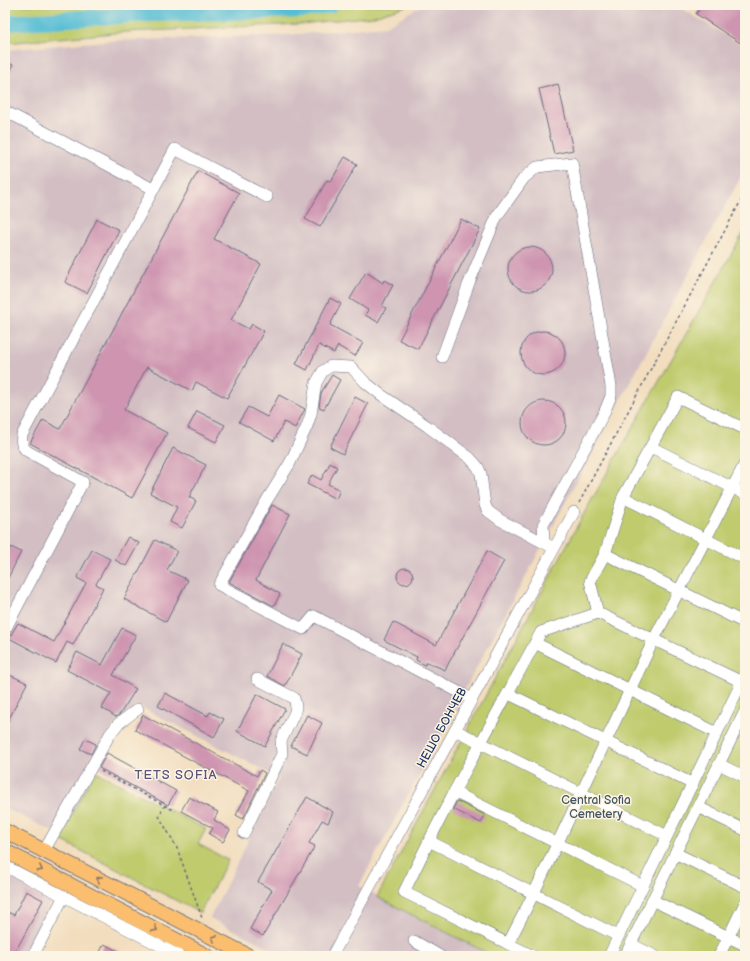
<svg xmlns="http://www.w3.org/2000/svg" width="750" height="961" viewBox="0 0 750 961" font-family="'Balsamiq Sans',sans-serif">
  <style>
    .industrial { fill: #d2bec3 }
    .green { fill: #bfcb6d; stroke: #6d7d66 }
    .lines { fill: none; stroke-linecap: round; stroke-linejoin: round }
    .river { stroke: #56bdd4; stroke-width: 16 }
    .building { fill: #ce94b0 }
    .minor-casing { stroke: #666c80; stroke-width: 12 }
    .major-casing { stroke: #666c80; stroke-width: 16 }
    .path { stroke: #666c80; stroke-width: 1.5; stroke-dasharray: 3 3; stroke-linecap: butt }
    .minor { stroke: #fff; stroke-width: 11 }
    .major { stroke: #fbbe6e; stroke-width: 14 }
    .oneway { stroke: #8b7666 }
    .labels { text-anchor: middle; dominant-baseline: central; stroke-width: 3; stroke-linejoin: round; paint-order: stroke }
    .street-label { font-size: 12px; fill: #1b2f5e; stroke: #fcf5e5 }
    .park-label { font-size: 12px; fill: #445662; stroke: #fcf5e5 }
    .neighbourhood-label { font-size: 13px; letter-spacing: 1px; fill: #5a527b; stroke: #fcf5e5 }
  </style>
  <rect width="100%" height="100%" fill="#fcf5e5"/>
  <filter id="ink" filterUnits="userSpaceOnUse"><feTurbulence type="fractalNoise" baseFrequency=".025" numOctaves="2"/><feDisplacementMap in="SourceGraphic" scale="8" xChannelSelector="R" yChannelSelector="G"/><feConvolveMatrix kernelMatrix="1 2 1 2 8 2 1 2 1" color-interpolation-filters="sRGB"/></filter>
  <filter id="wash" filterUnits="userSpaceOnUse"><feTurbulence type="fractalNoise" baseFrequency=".012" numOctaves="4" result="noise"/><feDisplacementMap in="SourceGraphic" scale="16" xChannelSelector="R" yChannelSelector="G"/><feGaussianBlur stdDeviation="0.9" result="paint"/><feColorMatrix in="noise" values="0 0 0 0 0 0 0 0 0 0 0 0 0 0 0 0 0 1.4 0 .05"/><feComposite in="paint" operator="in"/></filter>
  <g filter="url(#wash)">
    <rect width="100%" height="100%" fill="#f2ddbe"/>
    <g class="industrial">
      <path d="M422,5H676L745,47V169L359,886L493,956H285L210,918L279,778L139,706L113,726L54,832L5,808V50L106,41L288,35L386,26Z"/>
      <path d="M5,874L52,899L23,956H5Z"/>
    </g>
    <g class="green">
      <path d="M5,5H409L374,16L302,24L125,32L5,43Z"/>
      <path d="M745,230V956H493L377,897L582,517Z"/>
      <path d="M95,771L206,829L198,844L228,860L200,913L59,839Z"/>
    </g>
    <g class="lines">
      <path class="river" d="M5,23L149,14L304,10L330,5"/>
    </g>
    <g id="blocks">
      <g class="building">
        <path d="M702,5H745V46L696,14Z"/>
        <path d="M5,61L13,65L5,82Z"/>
        <path d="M558,84L573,150L554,154L539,89Z"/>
        <path d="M345,157L357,164L320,227L305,219L327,180L331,181Z"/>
        <path d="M198,171L239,193L214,239L261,264L231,320L249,329L252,324L264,331L227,398L196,382L192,391L147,367L124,410L167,433L132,498L30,443L43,420L60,429Z"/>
        <path d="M97,219L119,230L87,293L65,282Z"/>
        <path d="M461,219L480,229L418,349L399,340Z"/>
        <circle cx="530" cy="269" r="22"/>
        <path d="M366,272L383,283L384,280L393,285L382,306L386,308L378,322L365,315L368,310L350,299Z"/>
        <path d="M330,298L341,304L330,325L363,343L355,356L338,346L334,353L319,345L307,370L296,364Z"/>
        <circle cx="543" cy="353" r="22"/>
        <path d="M332,375L340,380L324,409L319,407L321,393Z"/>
        <path d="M279,395L305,409L295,428L284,422L274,441L239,422L248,407L267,417Z"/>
        <path d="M355,397L368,404L343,454L330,447Z"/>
        <circle cx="544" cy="423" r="22"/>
        <path d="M197,411L225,425L216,442L188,428Z"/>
        <path d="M173,448L206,465L189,497L196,501L182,528L170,522L177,507L150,493Z"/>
        <path d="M330,463L337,467L328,484L340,490L336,499L307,484L312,475L321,480Z"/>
        <path d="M272,505L290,514L256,580L280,594L274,606L229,582Z"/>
        <path d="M128,537L139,543L126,566L115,560Z"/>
        <path d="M155,540L177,551L167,570L188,580L166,622L124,599Z"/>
        <path d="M11,547L21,552L5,584V558Z"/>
        <path d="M92,550L110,559L96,584L103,588L73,645L67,642L56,663L9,638L18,623L54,642L86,583L77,578Z"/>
        <path d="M487,551L504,561L445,670L427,662L425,665L416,660L417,657L384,640L393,622L436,645Z"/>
        <circle cx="405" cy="576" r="8"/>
        <path d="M122,628L136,635L113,675L136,689L120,714L116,717L102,708L111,693L67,670L77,652L102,665Z"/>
        <path d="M283,644L302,654L285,686L267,676Z"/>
        <path d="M10,675L27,683L5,727V685Z"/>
        <path d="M165,693L208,716L210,712L224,719L214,737L158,706Z"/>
        <path d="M257,694L285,709L265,746L237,731Z"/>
        <path d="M143,715L257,776L260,770L265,773L243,819L236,815L249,791L135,730Z"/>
        <path d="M307,715L322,723L307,754L291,746Z"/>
        <path d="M85,739L96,744L91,754L80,749Z"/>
        <path d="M107,753L176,791L168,805L99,768Z"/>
        <path d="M189,797L218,812L214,820L230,830L223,842L209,834L213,828L181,811Z"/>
        <path d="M307,797L333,812L328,823L322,820L309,843L315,846L263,936L250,929L272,890L258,882Z"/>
        <path d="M457,801L485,815L481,823L453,809Z"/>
        <path d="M26,891L43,900L13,956H5V911L14,915Z"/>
        <path d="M104,944L128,956H98Z"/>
      </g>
    </g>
  </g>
  <g filter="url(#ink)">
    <use href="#blocks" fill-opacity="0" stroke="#666c80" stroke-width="1"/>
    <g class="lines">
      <defs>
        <g id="minor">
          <path d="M5,111L153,189"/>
          <path d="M442,357L469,283L497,216L524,178L537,167L572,163L611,386V396L604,413L543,525L544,542"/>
          <path d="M651,447L745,494"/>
          <path d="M623,497L745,559"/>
          <path d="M605,554L745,623"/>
          <path d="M598,613L590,581L605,554L623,497L678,397L745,429"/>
          <path d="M5,630L83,482L27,451C21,446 21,443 22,435L175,149L267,197"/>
          <path d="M535,643L717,733"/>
          <path d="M509,694L693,784"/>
          <path d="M472,699L314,616L303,629L219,585L267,500L290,463L307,426L311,414L316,383L323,371L331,366L351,367L365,382L380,394L427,426L470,458L478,467L481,474L485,505L488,511L500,520L554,548"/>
          <path d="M455,730L667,836"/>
          <path d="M719,764L745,777"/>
          <path d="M454,792L541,632L598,613L742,682"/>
          <path d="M698,807L745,830"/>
          <path d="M244,833L282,754L281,741L295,712L296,706L294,698L257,679"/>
          <path d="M429,841L404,892L533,956"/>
          <path d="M44,851L110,734L118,724L138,709"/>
          <path d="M675,853L745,887"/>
          <path d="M5,866L180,956"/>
          <path d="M652,900L745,945"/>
          <path d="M618,936L429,841L454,792L643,886"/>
          <path d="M414,941L440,956"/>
          <path d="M508,944L534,893L654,639L745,463"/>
          <path d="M631,944L655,956"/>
          <path d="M33,956L64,896"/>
          <path d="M332,956L574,512"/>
          <path d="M609,956L745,675"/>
          <path d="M625,956L745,711"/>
          <path d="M719,956L745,903"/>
        </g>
        <g id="major">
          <path d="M5,831L249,956"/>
          <path d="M5,851L207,956"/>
        </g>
      </defs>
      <use href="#minor" class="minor-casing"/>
      <use href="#major" class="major-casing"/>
      <g class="path">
        <path d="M579,503L745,193"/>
        <path d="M101,771L175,811"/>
        <path d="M165,805L159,816L177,848L202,918"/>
      </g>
      <use href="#minor" class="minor"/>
      <use href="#major" class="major"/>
    </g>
    <defs><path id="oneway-chevron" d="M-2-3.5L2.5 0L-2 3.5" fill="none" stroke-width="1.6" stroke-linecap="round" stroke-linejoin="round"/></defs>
    <g class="oneway">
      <use href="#oneway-chevron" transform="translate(40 869) rotate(27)"/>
      <use href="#oneway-chevron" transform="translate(99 879) rotate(-153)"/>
      <use href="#oneway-chevron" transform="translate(155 929) rotate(27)"/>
      <use href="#oneway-chevron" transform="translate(214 938) rotate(-153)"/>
    </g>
  </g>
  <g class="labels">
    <g class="street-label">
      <text transform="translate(442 728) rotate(-61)">НЕШО БОНЧЕВ</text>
    </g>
    <g class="park-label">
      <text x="596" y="800">Central Sofia<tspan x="596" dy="14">Cemetery</tspan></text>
    </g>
    <g class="neighbourhood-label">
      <text x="176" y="775">TETS SOFIA</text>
    </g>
  </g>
  <rect width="750" height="961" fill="none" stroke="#fcf5e5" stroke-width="20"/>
</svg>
